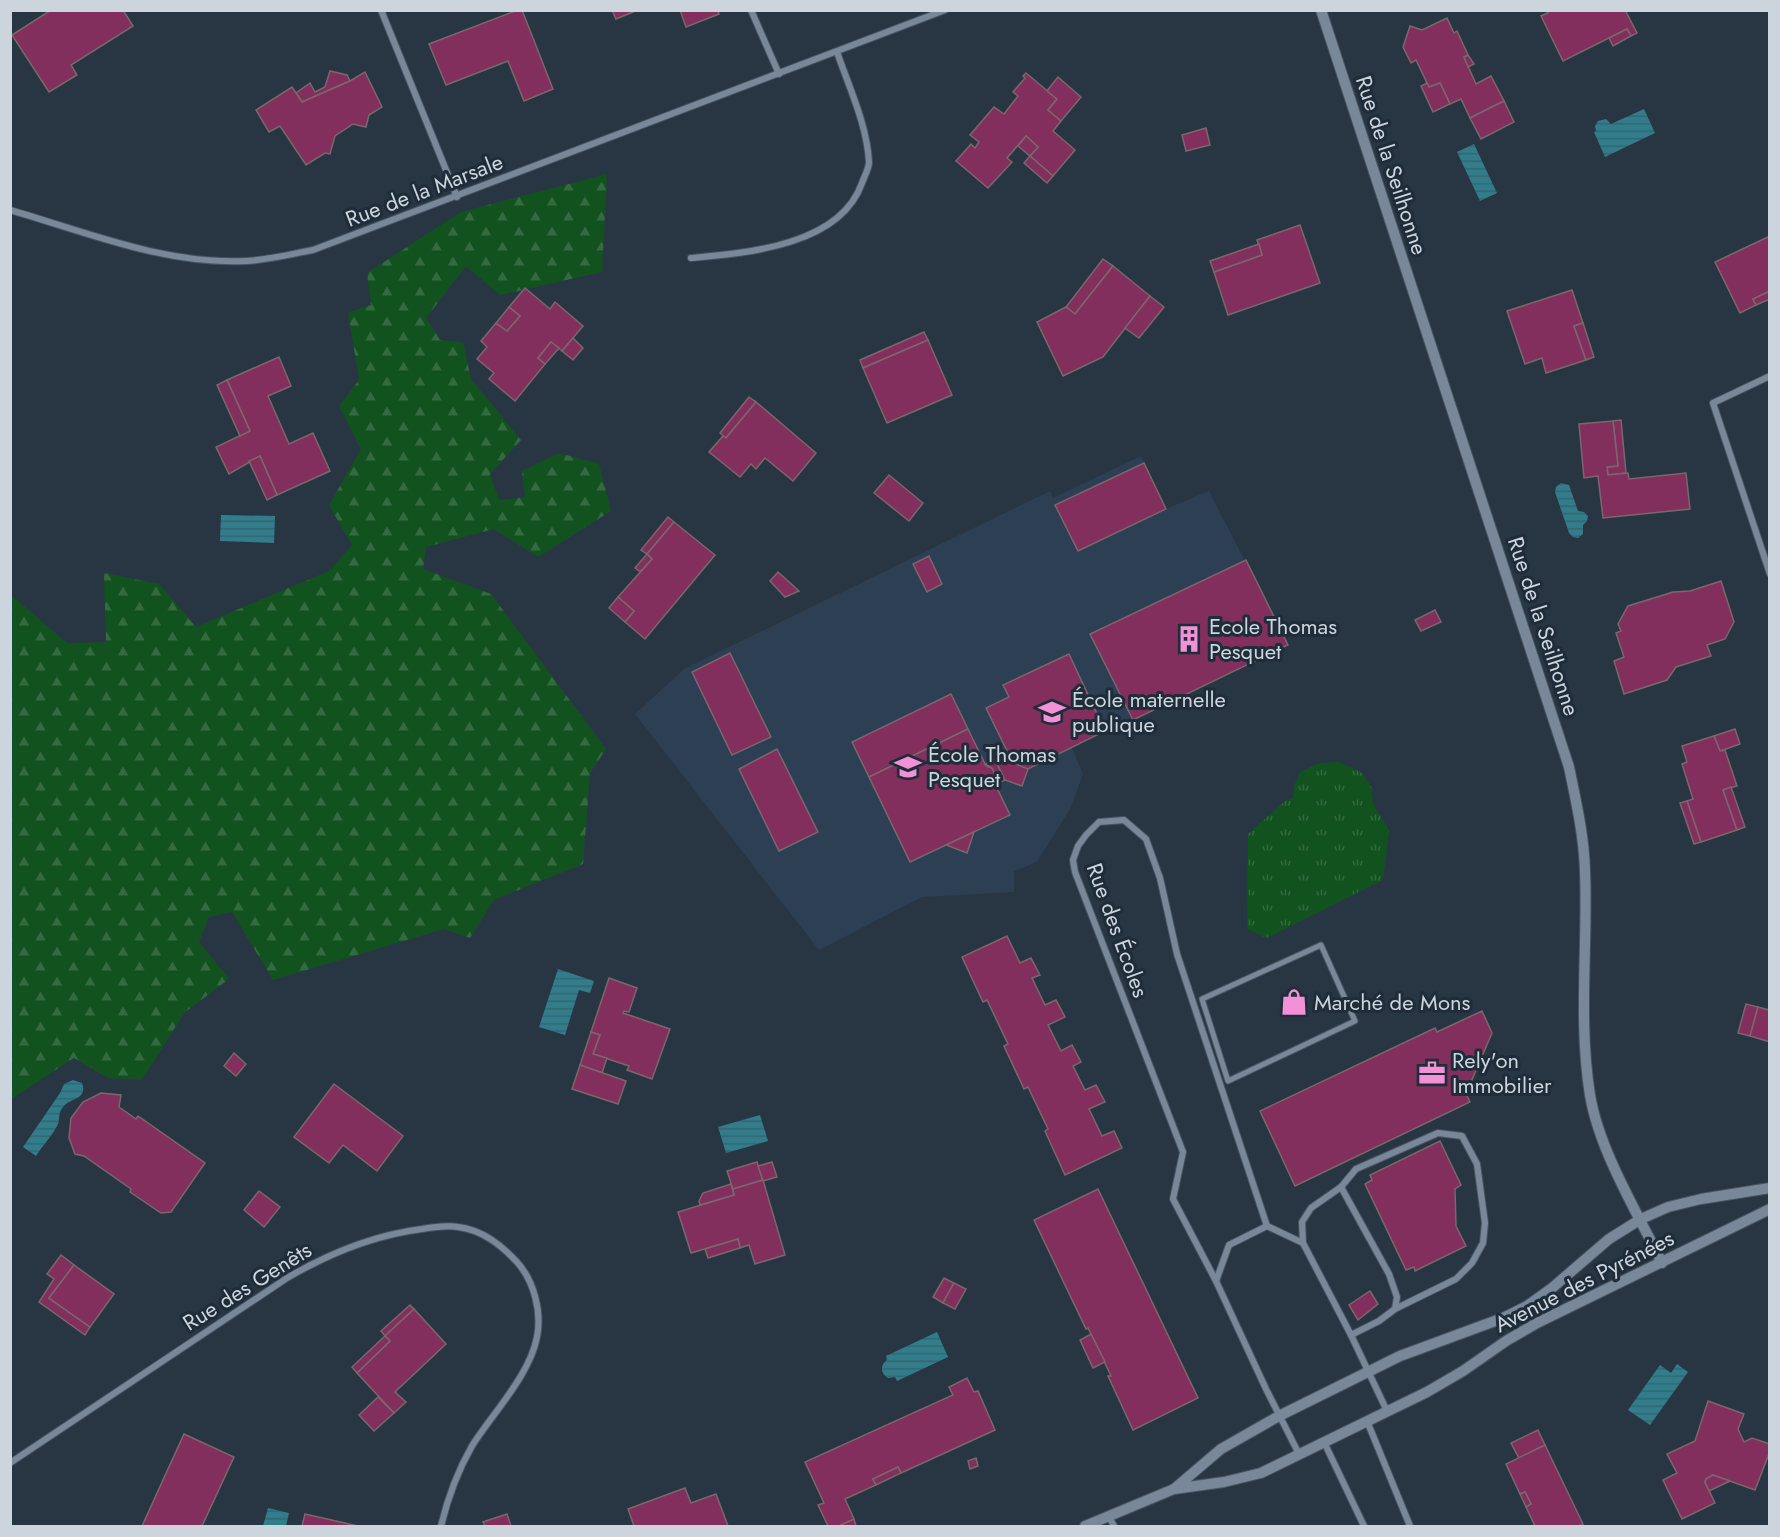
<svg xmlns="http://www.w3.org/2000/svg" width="1780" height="1537" viewBox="0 0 1780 1537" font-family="Jost,sans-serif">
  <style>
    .built { fill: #2d3f52 }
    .forest { fill: url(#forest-firs) }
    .park { fill: url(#park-tufts) }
    .water { fill: url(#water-rules) }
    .building { fill: #822f5e; stroke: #7b6670; stroke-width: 1.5 }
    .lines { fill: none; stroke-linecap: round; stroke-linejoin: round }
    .pedestrian-casing { stroke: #495460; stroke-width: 7 }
    .minor-casing { stroke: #495460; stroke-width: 8 }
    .tertiary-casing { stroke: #495460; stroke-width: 12 }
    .pedestrian { stroke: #798899; stroke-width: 5 }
    .minor { stroke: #798899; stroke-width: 6 }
    .tertiary { stroke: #798899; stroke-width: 10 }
    .labels { text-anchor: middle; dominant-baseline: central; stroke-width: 6; stroke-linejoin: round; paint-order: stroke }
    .street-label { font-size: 22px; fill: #ccd4dd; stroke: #1f2c3a }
    .poi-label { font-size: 22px; fill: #ccd4dd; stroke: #1f2c3a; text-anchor: start }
  </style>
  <defs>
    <pattern id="forest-firs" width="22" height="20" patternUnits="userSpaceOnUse" patternTransform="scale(1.5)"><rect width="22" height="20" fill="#12521f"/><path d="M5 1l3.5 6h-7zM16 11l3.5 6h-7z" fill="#336a3f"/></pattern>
    <pattern id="park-tufts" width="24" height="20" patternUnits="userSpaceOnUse" patternTransform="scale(1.5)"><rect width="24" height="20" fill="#12521f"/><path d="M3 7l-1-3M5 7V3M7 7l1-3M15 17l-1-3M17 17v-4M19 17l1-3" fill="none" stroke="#336a3f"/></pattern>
    <pattern id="water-rules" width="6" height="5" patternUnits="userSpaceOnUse" patternTransform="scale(1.5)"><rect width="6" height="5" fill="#327d8c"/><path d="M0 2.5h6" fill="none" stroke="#36656e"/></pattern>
  </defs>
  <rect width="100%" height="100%" fill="#283644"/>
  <path class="built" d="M1141,456L1166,509L1209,491L1288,645L1072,748L1083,774L1070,809L1037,862L1014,871V892L922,897L819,950L635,714L684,669L1050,491L1053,498Z"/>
  <path class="forest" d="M607,174L602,272L500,295L466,266L426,318L440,340L463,342L471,379L521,440L490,474L499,500L525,497L522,471L559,453L599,464L611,511L538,557L494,529L426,547L423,569L491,594L606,749L590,773L583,864L494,900L470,938L444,929L273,980L232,912L209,917L199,942L229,979L185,1012L142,1080L108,1078L74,1058L11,1099V595L67,643L106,642L104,573L159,584L196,627L329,571L352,545L329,505L361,449L339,406L359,380L348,313L371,305L367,273L461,212Z"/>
  <path class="park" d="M1339,762L1361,772L1371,786L1373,804L1389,830L1383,880L1267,938L1247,929L1248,834L1285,801L1293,798L1294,786L1300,772L1319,763Z"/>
  <g class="water">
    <path d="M1644,109L1655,133L1605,157L1594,132L1596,131L1595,126L1598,121L1606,119L1611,124Z"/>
    <path d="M1474,144L1497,193L1480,201L1457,152Z"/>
    <path d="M1561,483L1569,485L1578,511L1584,512L1588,516L1587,521L1583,525V534L1578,538L1573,537L1569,533L1555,492L1556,487Z"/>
    <path d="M221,515L275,516L274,543L220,541Z"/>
    <path d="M558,969L594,981L590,993L579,990L565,1035L539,1027Z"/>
    <path d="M73,1080L82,1083C88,1099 71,1098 64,1106C58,1112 60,1117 58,1124C53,1135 42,1146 36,1156L23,1147L60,1093L64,1084Z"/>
    <path d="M760,1115L768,1141L726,1153L718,1127Z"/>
    <path d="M937,1332L948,1357L897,1381L895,1377L888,1378C880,1373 880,1365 887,1360L886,1356Z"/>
    <path d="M1677,1364L1688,1372L1650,1425L1628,1410L1660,1365L1671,1373Z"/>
    <path d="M268,1508L289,1513L286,1526H263Z"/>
  </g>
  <g class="building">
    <path d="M51,10H123L133,26L71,65L77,75L49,92L12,35Z"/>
    <path d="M518,10H522L553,89L524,101L508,61L446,85L429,44Z"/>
    <path d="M612,10H638L616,19Z"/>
    <path d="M680,10H718L719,14L686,27Z"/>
    <path d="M1546,10H1625L1637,33L1631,36L1627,29L1563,61L1541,16L1548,13Z"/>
    <path d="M1447,18L1454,33L1457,31L1468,55L1464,57L1476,84L1491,76L1504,101L1470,118L1461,99L1450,104L1440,83L1429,87L1416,60L1411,63L1403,47L1410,26L1422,30Z"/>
    <path d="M1627,29L1631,36L1613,46L1609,38Z"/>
    <path d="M1468,55L1474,64L1468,67L1464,57Z"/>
    <path d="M330,71L347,75L350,81L302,102L296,93L310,83L315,92L325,87Z"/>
    <path d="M365,72L382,107L369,115L366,127L353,124L335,136L330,154L325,153L306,165L280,126L269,132L256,110L292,87L302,102L350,81Z"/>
    <path d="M1026,73L1057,99L1048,110L1061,121L1053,131L1075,150L1053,176L1030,156L1038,147L1026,136L1007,158L1012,162L988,188L956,161L971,144L975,148L979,142L970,135L994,107L1004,114L1018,96L1013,92L1025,78L1023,76Z"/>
    <path d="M1058,77L1081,97L1061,121L1048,110L1057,99L1047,91Z"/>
    <path d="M1427,83L1429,87L1440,83L1450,104L1433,112L1421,86Z"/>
    <path d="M1504,101L1514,122L1481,139L1470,118Z"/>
    <path d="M1206,128L1210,145L1186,151L1182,135Z"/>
    <path d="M1026,136L1038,147L1030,156L1018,146Z"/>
    <path d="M1030,156L1053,176L1047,183L1024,163Z"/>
    <path d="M1300,225L1320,283L1228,315L1214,272L1262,255L1257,240Z"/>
    <path d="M1770,236V291L1753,299L1756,305L1740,313L1715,262Z"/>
    <path d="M1259,244L1262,255L1214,272L1210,261Z"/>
    <path d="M1103,259L1113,266L1075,314L1066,307Z"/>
    <path d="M1113,266L1150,296L1103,357L1063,376L1037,322L1066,307L1075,314Z"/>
    <path d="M525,288L550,309L555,302L583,326L562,351L551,342L538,358L545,364L515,401L489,379L494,373L477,359L487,347L481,341L496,323L507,331L520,316L509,307Z"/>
    <path d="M1572,290L1583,323L1574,326L1586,360L1546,373L1542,358L1525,364L1507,311Z"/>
    <path d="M1770,291V299L1756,305L1753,299Z"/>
    <path d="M1150,296L1164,307L1139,338L1125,328Z"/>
    <path d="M509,307L520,316L507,331L496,323Z"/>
    <path d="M1583,323L1594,357L1586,360L1574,326Z"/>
    <path d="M924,332L928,340L863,368L860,360Z"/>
    <path d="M573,338L583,348L573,360L562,351Z"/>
    <path d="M928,340L952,395L887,423L863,368Z"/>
    <path d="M551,342L559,348L545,364L538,358Z"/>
    <path d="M279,357L291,386L268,396L289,444L313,433L330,471L277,495L260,456L229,474L216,447L250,431L227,380Z"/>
    <path d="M227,380L250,431L240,436L217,385Z"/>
    <path d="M749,397L756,402L726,438L720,433Z"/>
    <path d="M756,402L816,453L793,481L765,458L756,469L751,464L740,477L709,452L723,436L726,438Z"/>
    <path d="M1621,420L1626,473L1608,475L1607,467L1618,466L1613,421Z"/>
    <path d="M1613,421L1618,466L1607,467L1608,475L1628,473L1629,479L1686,473L1690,509L1603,518L1598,476L1584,478L1579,424Z"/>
    <path d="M260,456L277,495L267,500L249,461Z"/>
    <path d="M1144,463L1166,509L1078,551L1055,505Z"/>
    <path d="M889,475L923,503L909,521L874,493Z"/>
    <path d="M668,517L674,522L647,554L641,550Z"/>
    <path d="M674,522L715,555L645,639L625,622L634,611L618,597L652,559L647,554Z"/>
    <path d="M647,554L652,559L642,570L639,571L635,568Z"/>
    <path d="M929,556L942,584L927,592L913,564Z"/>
    <path d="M1246,560L1288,645L1133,720L1090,634Z"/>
    <path d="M778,572L799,591L785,597L770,581Z"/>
    <path d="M1721,581L1734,622L1725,639L1707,645L1711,656L1676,667L1667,680L1624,694L1614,661L1624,657L1616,633L1621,631L1618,624L1628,606L1673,592L1690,591Z"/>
    <path d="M618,597L634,611L625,622L609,608Z"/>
    <path d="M1435,610L1441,622L1421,631L1415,620Z"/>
    <path d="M730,653L771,737L732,755L692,672Z"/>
    <path d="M1069,654L1105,731L1028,769L1013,763L986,708L1009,697L1003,685Z"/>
    <path d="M951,694L968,729L869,777L852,742Z"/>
    <path d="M968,729L986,766L992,768L996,776L994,782L1010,815L910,862L869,777Z"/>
    <path d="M1735,729L1740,744L1720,751L1714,736Z"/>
    <path d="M1714,736L1720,751L1725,750L1737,786L1723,790L1737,830L1701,842L1687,801L1693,799L1682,764L1687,762L1682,746Z"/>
    <path d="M777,749L818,832L779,851L739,769Z"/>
    <path d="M1008,754L1013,763L1028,769L1022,786L1005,780L995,760Z"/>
    <path d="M995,760L1005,780L995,784L996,776L992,768L985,764Z"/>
    <path d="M1731,787L1745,827L1737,830L1723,790Z"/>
    <path d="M1687,801L1701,842L1694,844L1680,803Z"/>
    <path d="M974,832L967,853L946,845Z"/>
    <path d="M1007,936L1020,963L1031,958L1040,975L1032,978L1045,1005L1056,1000L1065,1017L1048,1025L1061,1051L1072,1045L1081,1062L1073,1066L1085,1090L1096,1085L1105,1102L1089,1109L1102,1136L1114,1131L1122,1148L1065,1175L1045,1131L1048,1129L1028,1087L1024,1089L1004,1046L1008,1044L987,1000L983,1002L962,957Z"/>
    <path d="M609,978L637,988L629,1012L624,1011L623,1013L670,1029L652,1079L627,1070L629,1066L593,1054L600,1035L591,1032Z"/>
    <path d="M1746,1004L1758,1007L1750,1036L1738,1033Z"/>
    <path d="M1758,1007L1769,1010L1770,1008V1042L1750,1036Z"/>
    <path d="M1482,1011L1492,1033L1466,1094L1470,1102L1295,1186L1260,1111L1435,1028L1437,1032Z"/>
    <path d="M591,1032L600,1035L593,1054L607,1058L602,1073L580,1065Z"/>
    <path d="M234,1053L246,1064L236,1076L224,1066Z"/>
    <path d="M580,1065L626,1081L618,1104L572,1089Z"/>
    <path d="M334,1084L403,1136L377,1171L343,1145L329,1163L294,1137Z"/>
    <path d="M101,1093L121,1095L119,1107L136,1119L138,1116L205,1163L171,1212L161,1213L130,1192L131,1189L84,1156L75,1154L69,1138L71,1118L83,1102Z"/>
    <path d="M1440,1141L1461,1185L1455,1189L1456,1226L1466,1246L1415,1271L1414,1267L1406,1270L1365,1184L1372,1180L1370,1175Z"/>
    <path d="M757,1162L763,1180L733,1189L727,1171Z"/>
    <path d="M772,1162L777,1177L763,1181L758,1166Z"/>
    <path d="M763,1180L785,1255L755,1264L749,1245L740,1248L738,1239L691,1253L678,1212L734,1195L733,1189Z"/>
    <path d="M731,1184L734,1195L700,1205L699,1201L703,1193Z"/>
    <path d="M1098,1189L1198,1398L1133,1430L1108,1376H1111L1091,1334L1088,1328L1086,1329L1034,1220Z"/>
    <path d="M259,1191L280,1207L264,1227L244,1210Z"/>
    <path d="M738,1239L740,1248L708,1258L705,1249Z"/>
    <path d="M61,1255L74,1265L49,1298L90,1327L85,1335L39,1302L54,1279L47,1274Z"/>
    <path d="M74,1265L114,1294L90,1327L49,1298Z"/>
    <path d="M944,1278L954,1283L943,1303L933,1297Z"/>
    <path d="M954,1283L966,1289L955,1309L943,1303Z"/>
    <path d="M1370,1291L1378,1304L1358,1320L1349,1305Z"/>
    <path d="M410,1305L414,1309L385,1336L381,1331Z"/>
    <path d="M414,1309L446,1344L395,1392L406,1402L394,1413L357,1373L390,1341L385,1336Z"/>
    <path d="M1091,1334L1105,1362L1093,1368L1080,1340Z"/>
    <path d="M385,1336L390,1341L357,1373L352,1367Z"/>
    <path d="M967,1378L974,1392L978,1391L995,1430L901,1473L898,1467L873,1479L876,1485L845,1499L854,1519L839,1526H828L818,1505L824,1503L805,1462L953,1395L949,1387Z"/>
    <path d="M378,1397L394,1413L374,1431L359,1415Z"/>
    <path d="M1708,1401L1744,1414L1738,1429L1744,1442L1752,1438L1770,1444V1451L1755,1490L1713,1475L1706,1479L1705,1482L1715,1503L1682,1519L1663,1480L1677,1473L1667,1454L1695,1441Z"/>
    <path d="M1538,1430L1545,1445L1519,1458L1511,1443Z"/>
    <path d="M184,1434L234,1457L202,1526H142Z"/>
    <path d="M1545,1445L1583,1524L1578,1526H1533H1535L1526,1507L1531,1504L1525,1492L1520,1494L1506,1464Z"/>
    <path d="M976,1458L978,1466L970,1469L968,1461Z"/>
    <path d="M898,1467L901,1473L876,1485L873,1479Z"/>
    <path d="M1713,1475L1730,1481L1709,1491L1705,1482L1706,1479Z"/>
    <path d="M685,1488L691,1503L716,1494L728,1526H634L628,1509Z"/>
    <path d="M1525,1492L1531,1504L1526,1507L1520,1494Z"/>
    <path d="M305,1514L358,1526H302Z"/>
    <path d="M507,1514L511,1526H485L483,1522Z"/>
    <path d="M854,1519L856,1526H839Z"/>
  </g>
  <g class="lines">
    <defs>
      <path id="pedestrian" d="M1321,945L1355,1021L1228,1081L1202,999Z"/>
      <g id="minor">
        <path d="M381,10L457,197"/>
        <path d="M751,10L779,74"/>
        <path d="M10,210C86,232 165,265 246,261C268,260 291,254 313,250L945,10"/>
        <path d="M691,258C746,253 840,246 862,183C864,177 869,169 869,162C867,125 849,87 837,52"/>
        <path d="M1770,376L1713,403L1770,574"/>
        <path d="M1341,1187L1356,1169L1438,1133L1462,1136L1477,1164L1485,1223L1483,1243L1472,1263L1456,1279L1395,1309"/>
        <path d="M1267,1226L1177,954L1160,878L1146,839L1124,820L1099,822L1086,835L1078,846L1073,860L1075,872L1183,1152L1173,1199L1216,1281L1266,1389L1299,1454"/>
        <path d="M1303,1243L1302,1222L1311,1208L1341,1187L1389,1274L1397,1297L1395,1309L1379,1321L1351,1335"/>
        <path d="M1216,1281L1229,1245L1267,1226L1303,1243L1351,1335L1387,1411"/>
        <path d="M1367,1421L1410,1526"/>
        <path d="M1324,1442L1364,1526"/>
        <path d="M10,1463L287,1278C328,1254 374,1235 422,1229C434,1227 446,1225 458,1227C482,1230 500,1244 516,1261C534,1280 542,1312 537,1337C530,1375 492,1414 472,1446C457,1472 448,1497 441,1526"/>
        <path d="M1109,1517L1114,1526"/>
      </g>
      <g id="tertiary">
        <path d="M1321,10L1569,767C1576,801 1584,836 1585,871C1588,945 1578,1021 1590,1095C1599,1150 1637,1212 1662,1263"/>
        <path d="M1174,1489L1221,1449L1279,1416L1400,1356L1503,1318L1527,1306L1552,1288L1609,1239L1641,1219L1668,1207L1701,1199L1770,1188"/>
        <path d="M1085,1526L1174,1489L1224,1482L1261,1473L1427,1392L1463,1371L1506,1341L1537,1323L1770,1209"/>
      </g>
    </defs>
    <use href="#pedestrian" class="pedestrian-casing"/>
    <use href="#minor" class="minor-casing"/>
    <use href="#tertiary" class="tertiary-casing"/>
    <use href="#pedestrian" class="pedestrian"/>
    <use href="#minor" class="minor"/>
    <use href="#tertiary" class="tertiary"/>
  </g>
  <defs>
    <symbol id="building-bare" viewBox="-9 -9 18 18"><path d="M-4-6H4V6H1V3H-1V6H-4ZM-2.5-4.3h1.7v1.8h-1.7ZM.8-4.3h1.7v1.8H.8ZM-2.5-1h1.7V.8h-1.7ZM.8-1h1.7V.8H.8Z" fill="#f391d6" stroke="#1f2c3a" stroke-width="2.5" paint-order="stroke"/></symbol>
    <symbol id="school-bare" viewBox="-9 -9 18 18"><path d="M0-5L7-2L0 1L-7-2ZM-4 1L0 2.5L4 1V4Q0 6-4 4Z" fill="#f391d6" stroke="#1f2c3a" stroke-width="2.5" paint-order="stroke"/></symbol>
    <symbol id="shop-bare" viewBox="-9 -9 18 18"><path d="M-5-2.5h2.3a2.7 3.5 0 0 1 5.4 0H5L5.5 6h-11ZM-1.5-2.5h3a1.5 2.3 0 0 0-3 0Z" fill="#f391d6" stroke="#1f2c3a" stroke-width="2.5" paint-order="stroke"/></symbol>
    <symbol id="office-bare" viewBox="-9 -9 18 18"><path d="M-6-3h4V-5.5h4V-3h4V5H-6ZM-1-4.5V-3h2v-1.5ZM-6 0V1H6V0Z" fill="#f391d6" stroke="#1f2c3a" stroke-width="2.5" paint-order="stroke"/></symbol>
  </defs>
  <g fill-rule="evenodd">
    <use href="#building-bare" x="1170" y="620" width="38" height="38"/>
    <use href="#school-bare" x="1033" y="693" width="38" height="38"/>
    <use href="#school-bare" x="889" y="748" width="38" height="38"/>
    <use href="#shop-bare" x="1275" y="983" width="38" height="38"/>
    <use href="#office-bare" x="1413" y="1054" width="38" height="38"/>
  </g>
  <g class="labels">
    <g class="street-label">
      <text transform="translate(1392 165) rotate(72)">Rue de la Seilhonne</text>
      <text transform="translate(424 190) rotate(-21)">Rue de la Marsale</text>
      <text transform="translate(1544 626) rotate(72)">Rue de la Seilhonne</text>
      <text transform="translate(1118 930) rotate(70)">Rue des Écoles</text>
      <text transform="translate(1584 1281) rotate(-27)">Avenue des Pyrénées</text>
      <text transform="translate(247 1286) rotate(-32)">Rue des Genêts</text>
    </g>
    <g class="poi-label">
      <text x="1209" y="626">Ecole Thomas<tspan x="1209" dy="25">Pesquet</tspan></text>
      <text x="1072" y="699">École maternelle<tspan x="1072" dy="25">publique</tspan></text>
      <text x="928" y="754">École Thomas<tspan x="928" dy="25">Pesquet</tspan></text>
      <text x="1314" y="1002">Marché de Mons</text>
      <text x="1452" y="1060">Rely'on<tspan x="1452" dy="25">Immobilier</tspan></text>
    </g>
  </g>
  <rect width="1780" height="1537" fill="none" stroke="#ccd4dd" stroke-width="24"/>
</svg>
